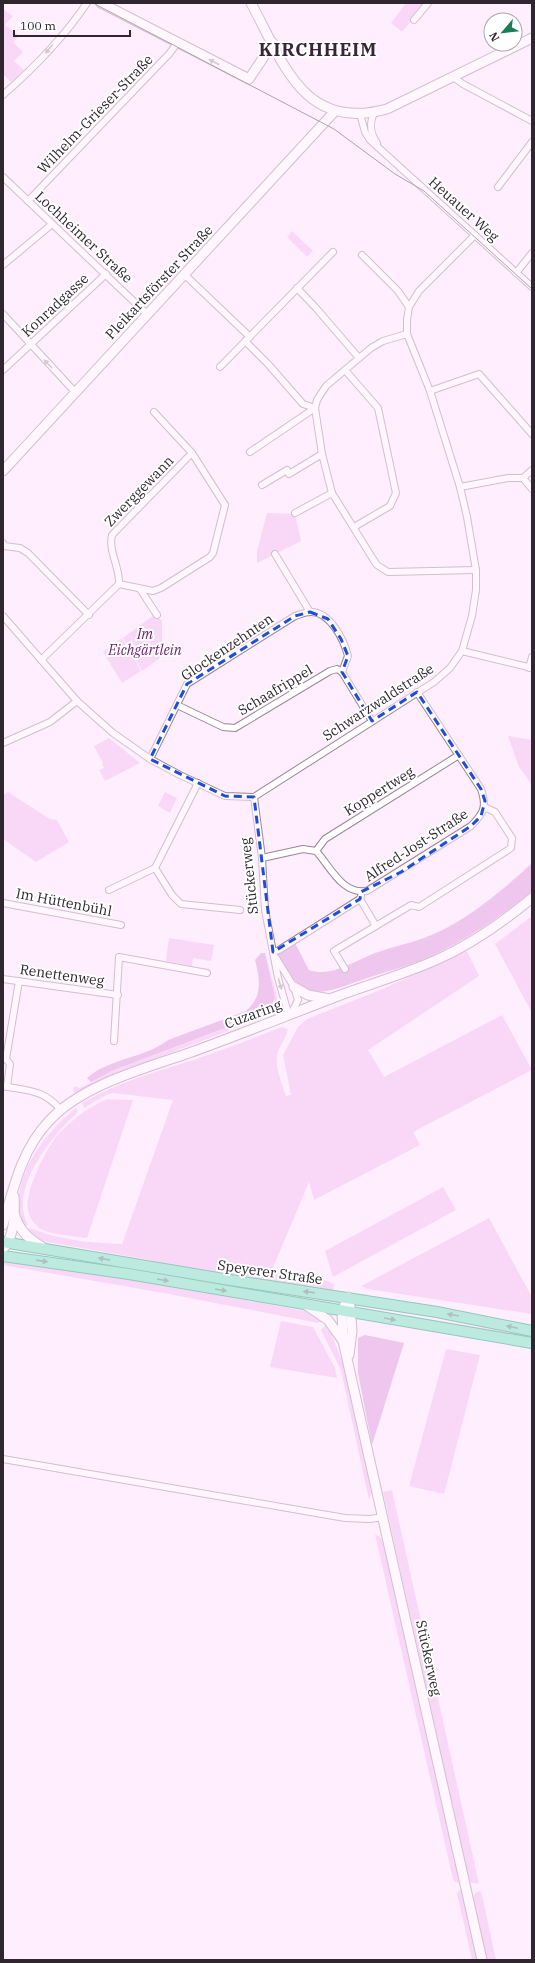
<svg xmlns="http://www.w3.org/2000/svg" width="535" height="1963" viewBox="0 0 535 1963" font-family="'IBM Plex Serif',serif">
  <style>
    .green { fill: #f1bdf0 }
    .forest { fill: #db96db }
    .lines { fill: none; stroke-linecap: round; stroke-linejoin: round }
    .street-casing { stroke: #9d839c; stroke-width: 8 }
    .secondary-casing { stroke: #9d839c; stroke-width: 11 }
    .primary-casing { stroke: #15966d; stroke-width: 12 }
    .street { stroke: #fff; stroke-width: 6 }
    .secondary { stroke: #fff; stroke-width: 9 }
    .primary { stroke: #6ae5bb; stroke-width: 10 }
    .tram { stroke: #4f444f; stroke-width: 1 }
    .oneway { fill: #a29da2 }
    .oneway2 { fill: #4d8676 }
    .marked { fill: none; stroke: #1d4ed8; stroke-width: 3; stroke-dasharray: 8 5; stroke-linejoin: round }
    .labels { text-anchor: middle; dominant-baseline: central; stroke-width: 4; stroke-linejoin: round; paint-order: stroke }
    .street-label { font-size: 14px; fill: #302630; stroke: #fff }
    .park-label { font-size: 14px; font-style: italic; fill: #6e1d70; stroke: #fff }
    .district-label { font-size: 18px; font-weight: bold; letter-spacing: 1px; fill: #3a243a; stroke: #fff }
  </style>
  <rect width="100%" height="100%" fill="#ffeefe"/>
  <g class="green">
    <path d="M406,3H425L402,32L391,23Z"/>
    <path d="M3,9L13,16L5,25L19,36L13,42L23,52L14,61L24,70L11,82L3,74Z"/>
    <path d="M292,231L313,251L307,257L287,237Z"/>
    <path d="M267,513L295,514L301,541L257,563V551Z"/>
    <path d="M154,615L162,620V647L159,659L142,671L123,638Z"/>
    <path d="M122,638L141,671L122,683L103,652Z"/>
    <path d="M508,736L532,740V789L530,782L519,767Z"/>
    <path d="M109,738L140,763L105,781L99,770L104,768L102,764L103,763L94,746Z"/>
    <path d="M8,792L50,819L57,820L69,842L36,862L3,839V795Z"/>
    <path d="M165,792L177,798L170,813L158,806Z"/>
    <path d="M532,916V1013L495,944Z"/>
    <path d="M169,938L214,945L211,961L193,958L192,966L166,961Z"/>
    <path d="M466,950L479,976L368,1050L384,1077L502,1015L532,1070L413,1132L420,1145L314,1200L309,1182L272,1270L314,1275L334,1284L333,1291L202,1271L144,1259L42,1241L33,1238L25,1232L30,1228C59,1240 92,1243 122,1244L173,1100L113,1093L106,1095L84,1108L82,1103C116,1083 155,1072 193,1060C223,1050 253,1038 282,1027L288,1029C286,1039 279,1046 277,1055C275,1068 282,1084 286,1096L291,1095L283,1055L298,1027L307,1019L385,988Z"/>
    <path d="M265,953L277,997V1006L270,1015L110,1076L75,1095L73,1089L75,1086L80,1088L114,1070L259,1016L275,997Z"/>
    <path d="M107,1099L133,1100L87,1238C74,1236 49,1235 39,1228C34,1223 29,1218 28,1210C24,1193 45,1151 56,1137C69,1122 89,1106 107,1099Z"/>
    <path d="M76,1108L78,1112C53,1135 8,1188 28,1225L22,1227C7,1182 42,1135 76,1108Z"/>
    <path d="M443,1187L456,1210L333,1277L325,1251Z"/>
    <path d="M489,1218L532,1297V1314L368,1289L361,1286Z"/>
    <path d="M3,1257L219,1294L240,1299L310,1312L324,1321L318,1323L169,1294L3,1265Z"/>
    <path d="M362,1308L532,1336V1339L361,1309Z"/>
    <path d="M281,1321L313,1327L335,1368L337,1378L270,1367Z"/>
    <path d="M325,1326L331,1333L345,1369L372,1491L369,1500L341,1370L321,1330Z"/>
    <path d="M446,1349L480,1355L444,1494L409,1486Z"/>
    <path d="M392,1490L479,1884L469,1882L383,1492Z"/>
    <path d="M375,1534L380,1537L385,1545L460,1883L455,1882L453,1879Z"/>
    <path d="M460,1890L463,1891L479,1960H472L457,1893Z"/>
    <path d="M481,1891L496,1960H487L473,1897L476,1892Z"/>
  </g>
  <g class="forest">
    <path d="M532,863V891C498,919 458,946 417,962C398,969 378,974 359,981C346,985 323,996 309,990C292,983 285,968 275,953L295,943L309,970C331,978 354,961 375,953C391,947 408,944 424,938C463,924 502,891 532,863Z"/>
    <path d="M261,953H265L275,997L272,1005L265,1013L114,1070L91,1082L87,1078C110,1058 145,1058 168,1040L246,1011C263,996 260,980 255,960Z"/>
    <path d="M365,1335L404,1343L372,1445L358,1373V1338Z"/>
  </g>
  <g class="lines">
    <defs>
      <g id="street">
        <path d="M414,20L428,3"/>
        <path d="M453,77L463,84L532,121"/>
        <path d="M3,95C34,68 64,37 87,3"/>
        <path d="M374,113C369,124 370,133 377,143"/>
        <path d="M360,114L365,132L370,140L532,287"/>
        <path d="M3,177L148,315"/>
        <path d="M498,187L532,142"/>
        <path d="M28,201L169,54L178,42"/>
        <path d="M362,255L398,291L409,307"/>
        <path d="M3,265L51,225"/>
        <path d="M516,273L532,253"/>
        <path d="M185,275L250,337"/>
        <path d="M297,288L316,308L359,358"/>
        <path d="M3,314L75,392"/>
        <path d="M407,334L383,341L371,348L326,386L317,400L315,408L322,454L332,493L373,559L377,565L388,572L476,570"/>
        <path d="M245,341L268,364L303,404L315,408L250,452"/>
        <path d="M220,367L333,252"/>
        <path d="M3,370L106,274"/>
        <path d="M345,370L378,408L396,493L390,506L354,527"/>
        <path d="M430,391L479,374L532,434"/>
        <path d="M523,478L532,470"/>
        <path d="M262,485L287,470L289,474L322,454"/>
        <path d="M460,487L508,478H523L532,489"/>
        <path d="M295,513L332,493"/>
        <path d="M3,543L4,546L20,548L28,553L89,615"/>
        <path d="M275,554L310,612"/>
        <path d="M119,584L153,591L161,588L210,557L213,553L225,505L192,453"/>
        <path d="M140,589L157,615"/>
        <path d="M3,616L77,701L113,733L150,759L180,775L225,796L254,797L434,682L450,668L462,651L472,616L476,590V570L467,517L460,487L430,391L407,334V320L409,307L419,291L475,235"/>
        <path d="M462,651L532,668"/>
        <path d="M41,660L119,584C120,567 108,551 112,535L192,453L154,412"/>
        <path d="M529,668L532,657"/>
        <path d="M177,705L223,727L235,728L330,671L337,669L342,672"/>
        <path d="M3,743L50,722L77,701"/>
        <path d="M150,759L187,684L295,616C299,615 305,612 310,612C330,611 344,640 348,656L342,672L372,721"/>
        <path d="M198,783L155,868L172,895L181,904L240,910"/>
        <path d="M254,797L262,858L265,910L278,978L289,1016"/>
        <path d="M316,851L325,839L459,755"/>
        <path d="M262,858L303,849L316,851C330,866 342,895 367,891L471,826C484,813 487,807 481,789L417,692"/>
        <path d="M109,890L155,868"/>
        <path d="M361,896L360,899L376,926"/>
        <path d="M3,903L121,925"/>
        <path d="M273,952L279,950L360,899"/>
        <path d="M276,958L294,987L298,1000L291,1014"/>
        <path d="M345,969L334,951L411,905L419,907L511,848L512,838L495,812L484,807"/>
        <path d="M3,979L118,995"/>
        <path d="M114,1041L119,957L207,973"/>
        <path d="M6,1059L19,981"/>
        <path d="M6,1059L10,1064L7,1087"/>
        <path d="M3,1086C28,1091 43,1089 61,1110"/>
        <path d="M3,1459L345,1518L370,1519L383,1517"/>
      </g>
      <g id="secondary">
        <path d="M101,3L249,79L273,43"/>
        <path d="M251,3C283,62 303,132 387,109L532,38"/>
        <path d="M3,471L335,111"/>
        <path d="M294,987L308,995L330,999"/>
        <path d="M15,1216C21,1233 29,1239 44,1248"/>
        <path d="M3,1225C13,1189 22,1149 49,1121C82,1085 143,1069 189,1053C239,1035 288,1015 338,996C371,984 404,974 436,960C470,945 503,922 532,898"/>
        <path d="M3,1249C15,1236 15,1213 14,1196"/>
        <path d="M348,1297L342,1311L343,1341L482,1960"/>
        <path d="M306,1305L328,1320L343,1341"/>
        <path d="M349,1355L352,1331L350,1306"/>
      </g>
      <g id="primary">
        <path d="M3,1242L224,1279L437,1312L532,1331"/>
        <path d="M3,1256L129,1274L532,1343"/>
      </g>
    </defs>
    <use href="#street" class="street-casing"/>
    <use href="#secondary" class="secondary-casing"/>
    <use href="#primary" class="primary-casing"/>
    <use href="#street" class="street"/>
    <use href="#secondary" class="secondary"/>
    <use href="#primary" class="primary"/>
    <path class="tram" d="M93,3L334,129L395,174L424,191L532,289"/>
  </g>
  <defs><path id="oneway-solid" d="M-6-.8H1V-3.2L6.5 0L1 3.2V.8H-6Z"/></defs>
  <g class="oneway">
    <use href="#oneway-solid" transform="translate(49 49) rotate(132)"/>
    <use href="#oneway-solid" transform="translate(214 62) rotate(-152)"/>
    <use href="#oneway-solid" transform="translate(48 364) rotate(-134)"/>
    <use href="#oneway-solid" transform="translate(280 984) rotate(74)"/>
  </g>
  <g class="oneway2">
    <use href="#oneway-solid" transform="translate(104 1259) rotate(-169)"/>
    <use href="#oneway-solid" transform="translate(42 1261) rotate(8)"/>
    <use href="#oneway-solid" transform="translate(163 1280) rotate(10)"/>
    <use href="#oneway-solid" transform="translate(221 1290) rotate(10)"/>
    <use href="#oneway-solid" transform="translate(309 1292) rotate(-173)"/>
    <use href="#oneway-solid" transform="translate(453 1315) rotate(-170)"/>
    <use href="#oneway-solid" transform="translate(390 1319) rotate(10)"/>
    <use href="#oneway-solid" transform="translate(512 1327) rotate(-168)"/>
  </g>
  <path d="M0 0H535V1963H0ZM310,612L328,619L341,639L348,656L342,672L372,721L417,692L481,789L485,801L481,816L471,826L401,872L361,892L360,899L273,952L254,797L225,796L150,759L187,684L295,616Z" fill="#ffeefe" fill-opacity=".55" fill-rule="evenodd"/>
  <path class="marked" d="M310,612L328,619L341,639L348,656L342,672L372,721L417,692L481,789L485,801L481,816L471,826L401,872L361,892L360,899L273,952L254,797L225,796L150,759L187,684L295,616Z"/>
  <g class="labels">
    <g class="street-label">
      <text transform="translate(95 114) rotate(-46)">Wilhelm-Grieser-Straße</text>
      <text transform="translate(464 209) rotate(42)">Heuauer Weg</text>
      <text transform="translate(84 237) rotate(43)">Lochheimer Straße</text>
      <text transform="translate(159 282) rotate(-47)">Pleikartsförster Straße</text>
      <text transform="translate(55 305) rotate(-43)">Konradgasse</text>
      <text transform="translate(139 491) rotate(-46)">Zwerggewann</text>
      <text transform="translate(227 647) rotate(-34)">Glockenzehnten</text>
      <text transform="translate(275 690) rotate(-31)">Schaafrippel</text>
      <text transform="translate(378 702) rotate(-33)">Schwarzwaldstraße</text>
      <text transform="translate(379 791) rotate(-32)">Koppertweg</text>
      <text transform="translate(416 845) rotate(-33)">Alfred-Jost-Straße</text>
      <text transform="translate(249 876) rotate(-96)">Stückerweg</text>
      <text transform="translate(64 902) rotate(11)">Im Hüttenbühl</text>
      <text transform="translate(62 975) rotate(8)">Renettenweg</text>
      <text transform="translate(253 1014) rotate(-20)">Cuzaring</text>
      <text transform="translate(270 1272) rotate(8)">Speyerer Straße</text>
      <text transform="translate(429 1658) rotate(78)">Stückerweg</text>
    </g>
    <g class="park-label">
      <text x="145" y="634">Im<tspan x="145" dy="16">Eichgärtlein</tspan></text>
    </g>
    <g class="district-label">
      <text x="318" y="49">KIRCHHEIM</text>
    </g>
  </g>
  <rect width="535" height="1963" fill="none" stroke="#302630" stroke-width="8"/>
  <g transform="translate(503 32) rotate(242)"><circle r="19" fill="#ffffff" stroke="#aca8ac"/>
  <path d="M0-3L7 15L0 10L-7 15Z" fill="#1b7d56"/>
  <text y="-6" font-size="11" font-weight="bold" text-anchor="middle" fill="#302630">N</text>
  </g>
  <path d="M14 30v6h116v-6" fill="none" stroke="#302630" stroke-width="2"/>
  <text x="20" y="30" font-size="12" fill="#302630" stroke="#ffffff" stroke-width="3" paint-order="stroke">100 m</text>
</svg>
